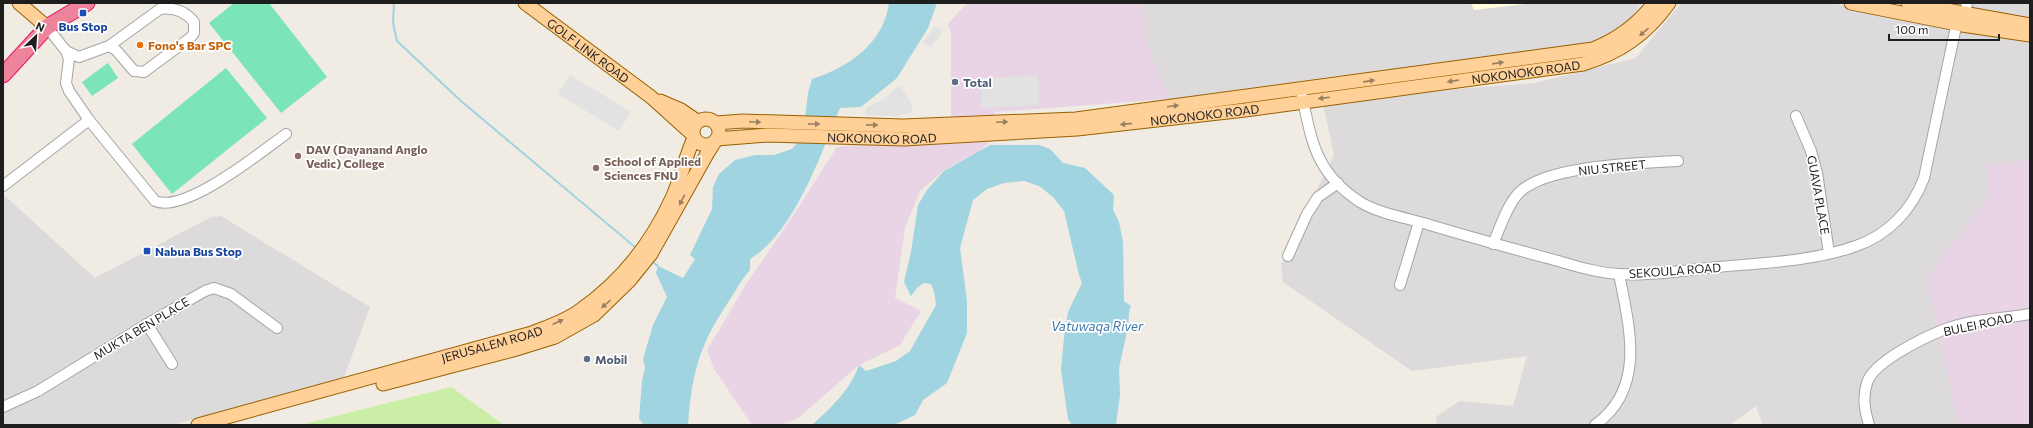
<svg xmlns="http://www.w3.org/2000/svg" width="2033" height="428" viewBox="0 0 2033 428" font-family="Commissioner,sans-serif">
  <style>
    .residential { fill: #dcdada }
    .industrial { fill: #e9d4e6 }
    .education { fill: #fffedc }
    .grass { fill: #caeea5 }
    .pitch { fill: #7be5b9 }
    .parking { fill: #e2e2e2 }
    .water { fill: #a0d4e0 }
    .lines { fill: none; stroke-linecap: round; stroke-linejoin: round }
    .stream { stroke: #a0d4e0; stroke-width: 2 }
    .minor-casing { stroke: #a5a5a5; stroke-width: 12 }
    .major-casing { stroke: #976100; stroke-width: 15 }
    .highway-casing { stroke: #e61764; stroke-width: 17 }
    .minor { stroke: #fff; stroke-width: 10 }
    .major { stroke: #ffd098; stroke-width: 13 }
    .highway { stroke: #ed849b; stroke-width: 15 }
    .oneway { fill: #9a8061 }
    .transit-dot { fill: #1a4fb4; stroke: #fff; stroke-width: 1.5 }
    .food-dot { fill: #e8710a; stroke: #fff; stroke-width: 1.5 }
    .service-dot { fill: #5c6f8a; stroke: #fff; stroke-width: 1.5 }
    .education-dot { fill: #8d6e63; stroke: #fff; stroke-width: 1.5 }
    .labels { text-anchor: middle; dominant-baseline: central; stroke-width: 3.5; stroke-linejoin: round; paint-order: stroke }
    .transit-label { font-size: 12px; font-weight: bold; fill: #164399; stroke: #fff }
    .food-label { font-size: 12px; font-weight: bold; fill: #c56008; stroke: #fff; text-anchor: start }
    .street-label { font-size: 12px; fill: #1e1e1e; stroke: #fff }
    .service-label { font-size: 12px; font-weight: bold; fill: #4e5e75; stroke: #fff; text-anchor: start }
    .education-label { font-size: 12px; font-weight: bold; fill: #785e54; stroke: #fff; text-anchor: start }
    .water-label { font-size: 13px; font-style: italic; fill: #407aac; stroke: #fff }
  </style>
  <rect width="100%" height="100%" fill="#f0ebe3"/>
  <g class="residential">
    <path d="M1140,3H1471L1474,10L1532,3H1642L1625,25L1584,49L1334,76L1171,99L1157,70L1146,42V20Z"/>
    <path d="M1681,3H1831L2030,43V160L1986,166L1989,176L1986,199L1927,278L1958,425H1763L1756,406L1730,425H1437L1436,417L1459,401L1513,406L1527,356L1412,371L1283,282L1281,264L1334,155L1323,104L1470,88L1534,83L1636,58Z"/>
    <path d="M1933,3H2030V19Z"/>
    <path d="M3,194L95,278L211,217L221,216L370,307L341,385L285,396L172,425H3Z"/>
  </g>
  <g class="industrial">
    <path d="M967,3H1140L1146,20V42L1157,70L1171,99L995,112L989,142L981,150L943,171L920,191L905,228L895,298L921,311L900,345L859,365L798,418L781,425H752L714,369L707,350L748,281L787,225L837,147L951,134V33L948,24Z"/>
    <path d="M2030,160V425H1958L1927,278L1986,199L1989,176L1986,166Z"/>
  </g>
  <path class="education" d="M1471,3H1532L1474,10Z"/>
  <path class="grass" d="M451,387L504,425H300Z"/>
  <g class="pitch">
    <path d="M234,3H269L327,77L281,113L209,23Z"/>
    <path d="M108,63L118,78L92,96L82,82Z"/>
    <path d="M226,68L267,118L172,194L132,144Z"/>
  </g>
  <g class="parking">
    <path d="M935,26L943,31L931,48L923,42Z"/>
    <path d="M570,75L631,112L619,131L558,94Z"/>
    <path d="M1038,76L1039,105L981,108L980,78Z"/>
    <path d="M897,87H901L911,103L913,112L895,116L865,115L866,108L886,98Z"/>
  </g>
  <g class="water">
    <path d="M889,3H937L928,28L897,78L861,107L840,108C821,154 794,233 750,259V270C742,279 737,288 731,298C700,343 692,371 688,425H644L639,419L642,381L645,367L643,359L653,325L667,297L656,273L658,266L683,278L695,259L690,255L712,209L713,187L719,174L735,160L755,155H774L792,149L803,136L808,93L812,79C848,68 884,43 889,3Z"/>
    <path d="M990,145H1039L1050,149L1063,163L1085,168L1114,195L1113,210L1119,222L1123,242L1124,301L1131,306L1129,312L1128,327L1119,368L1120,395L1116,425H1072L1068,419L1061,370L1064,337L1068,312L1082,283L1079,275L1064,211L1053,197L1039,186L1024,181L1004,183L987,189L973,200L960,248L967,301V333L947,383L923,400L915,415L894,425H812C831,408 851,389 859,365L866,371L896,361L910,351L936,305L934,291L931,284L924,283L917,288L911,296L904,282L911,252L918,205L927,190L944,171Z"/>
  </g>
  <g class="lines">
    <g class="stream">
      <path d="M394,3L393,23L397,41L461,101L635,247"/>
      <path d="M654,263L658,266"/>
    </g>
    <defs>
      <g id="minor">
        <path d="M1965,14L1967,3"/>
        <path d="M47,27L66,51L69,59L66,83L69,91L89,120L155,201C185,214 261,152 286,134"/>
        <path d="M66,51L79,57L109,46L160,9C174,7 185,11 194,22V33L190,38L144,72L134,71L116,50L109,46"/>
        <path d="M1302,96C1312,143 1316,173 1360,202C1380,214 1408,218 1430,225C1470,237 1510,248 1551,259C1573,265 1596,273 1619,274C1651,276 1686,270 1718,267C1762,263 1815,261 1856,246C1888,235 1912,210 1924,178L1958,17"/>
        <path d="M1796,116L1811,151L1817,173L1829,253"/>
        <path d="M3,186L89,120"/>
        <path d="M1493,244C1500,228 1506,208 1517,195C1541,165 1641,163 1678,161"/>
        <path d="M1288,256L1307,214L1318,197L1338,183"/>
        <path d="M1400,285L1419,222"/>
        <path d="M147,324L172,364"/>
        <path d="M3,407L38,391L147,324L205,291L214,288L231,294L277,328"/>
        <path d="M1595,425C1647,388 1629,326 1619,274"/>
        <path d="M1869,425C1865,411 1862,398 1867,383C1873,362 1923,338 1943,330C1970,319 2002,319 2030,314"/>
      </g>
      <g id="major">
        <path d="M19,3L47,27"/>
        <path id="s1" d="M525,3L651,97L692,134"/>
        <path d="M1851,3L1962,25L2030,35"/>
        <path d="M1908,3L2030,25"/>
        <path d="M660,101L681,110L697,121"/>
        <circle cx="706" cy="132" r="13"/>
        <path d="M716,123L743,121L903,126L1076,119L1593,49C1618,39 1638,24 1654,3"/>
        <path id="s2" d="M717,139L767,135L904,139L1077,129L1245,110L1583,64C1620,53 1647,34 1669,3"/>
        <path d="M383,384L513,350L555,337L594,315L630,280L651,254L707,154L715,141"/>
        <path id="s3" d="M198,425L532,333C547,327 565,321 579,311C621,282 651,244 672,198C681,179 685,157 694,138"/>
      </g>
      <path id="highway" d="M3,75L47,27L87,3"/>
    </defs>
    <use href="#minor" class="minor-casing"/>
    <use href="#major" class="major-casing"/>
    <use href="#highway" class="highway-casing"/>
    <use href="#minor" class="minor"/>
    <use href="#major" class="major"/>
    <use href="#highway" class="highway"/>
  </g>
  <defs><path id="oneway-solid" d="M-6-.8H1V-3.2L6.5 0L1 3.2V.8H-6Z"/></defs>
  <g class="oneway">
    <use href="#oneway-solid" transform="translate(1644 32) rotate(139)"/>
    <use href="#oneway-solid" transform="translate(1498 63) rotate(-8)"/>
    <use href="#oneway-solid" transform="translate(1369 81) rotate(-8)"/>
    <use href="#oneway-solid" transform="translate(1453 81) rotate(172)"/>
    <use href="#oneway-solid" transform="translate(1324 98) rotate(173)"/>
    <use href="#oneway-solid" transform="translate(1173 106) rotate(-7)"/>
    <use href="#oneway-solid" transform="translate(755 122) rotate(3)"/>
    <use href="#oneway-solid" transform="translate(1002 122) rotate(-2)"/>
    <use href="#oneway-solid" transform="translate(814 124) rotate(1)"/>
    <use href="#oneway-solid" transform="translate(1126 124) rotate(174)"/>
    <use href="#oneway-solid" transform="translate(872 125) rotate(1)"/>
    <use href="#oneway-solid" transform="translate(682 200) rotate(117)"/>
    <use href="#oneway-solid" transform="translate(606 304) rotate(140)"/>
    <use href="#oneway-solid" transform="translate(558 322) rotate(-25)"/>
  </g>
  <g class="transit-dot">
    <rect x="79" y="9" width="8" height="8" rx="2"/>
    <rect x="143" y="247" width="8" height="8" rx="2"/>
  </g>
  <circle class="food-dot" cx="140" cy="45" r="4"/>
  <g class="service-dot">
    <circle cx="955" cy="82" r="4"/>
    <circle cx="587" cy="359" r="4"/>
  </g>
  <g class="education-dot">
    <circle cx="298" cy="156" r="4"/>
    <circle cx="596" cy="168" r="4"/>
  </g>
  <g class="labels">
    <g class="transit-label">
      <text x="83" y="26">Bus Stop</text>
      <text x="155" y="251" text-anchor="start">Nabua Bus Stop</text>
    </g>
    <g class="food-label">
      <text x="148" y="45">Fono's Bar SPC</text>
    </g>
    <g class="street-label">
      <text stroke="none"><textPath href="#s1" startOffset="79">GOLF LINK ROAD</textPath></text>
      <text stroke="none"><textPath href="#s2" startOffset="813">NOKONOKO ROAD</textPath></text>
      <text stroke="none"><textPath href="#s2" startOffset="489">NOKONOKO ROAD</textPath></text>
      <text stroke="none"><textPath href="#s2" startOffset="165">NOKONOKO ROAD</textPath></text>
      <text transform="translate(1612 167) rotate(-6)">NIU STREET</text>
      <text transform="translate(1819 195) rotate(80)">GUAVA PLACE</text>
      <text transform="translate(1675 270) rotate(-4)">SEKOULA ROAD</text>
      <text transform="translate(1978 324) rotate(-12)">BULEI ROAD</text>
      <text transform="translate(141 328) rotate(-31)">MUKTA BEN PLACE</text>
      <text stroke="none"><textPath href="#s3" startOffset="305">JERUSALEM ROAD</textPath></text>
    </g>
    <g class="service-label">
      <text x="963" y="82">Total</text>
      <text x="595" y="359">Mobil</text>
    </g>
    <g class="education-label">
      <text x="306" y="149">DAV (Dayanand Anglo<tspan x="306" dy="14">Vedic) College</tspan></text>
      <text x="604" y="161">School of Applied<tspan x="604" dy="14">Sciences FNU</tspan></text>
    </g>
    <g class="water-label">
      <text x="1097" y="326">Vatuwaqa River</text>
    </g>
  </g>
  <rect width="2033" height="428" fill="none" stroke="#1e1e1e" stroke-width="8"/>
  <g transform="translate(36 36) rotate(25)" stroke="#ffffff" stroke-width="3" paint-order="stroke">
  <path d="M0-3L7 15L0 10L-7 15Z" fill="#1e1e1e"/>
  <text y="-6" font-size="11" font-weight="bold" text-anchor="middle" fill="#1e1e1e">N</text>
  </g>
  <path d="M1889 34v6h110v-6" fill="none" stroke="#1e1e1e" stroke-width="2"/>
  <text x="1895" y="34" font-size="12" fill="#1e1e1e" stroke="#ffffff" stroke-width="3" paint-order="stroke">100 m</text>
</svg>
